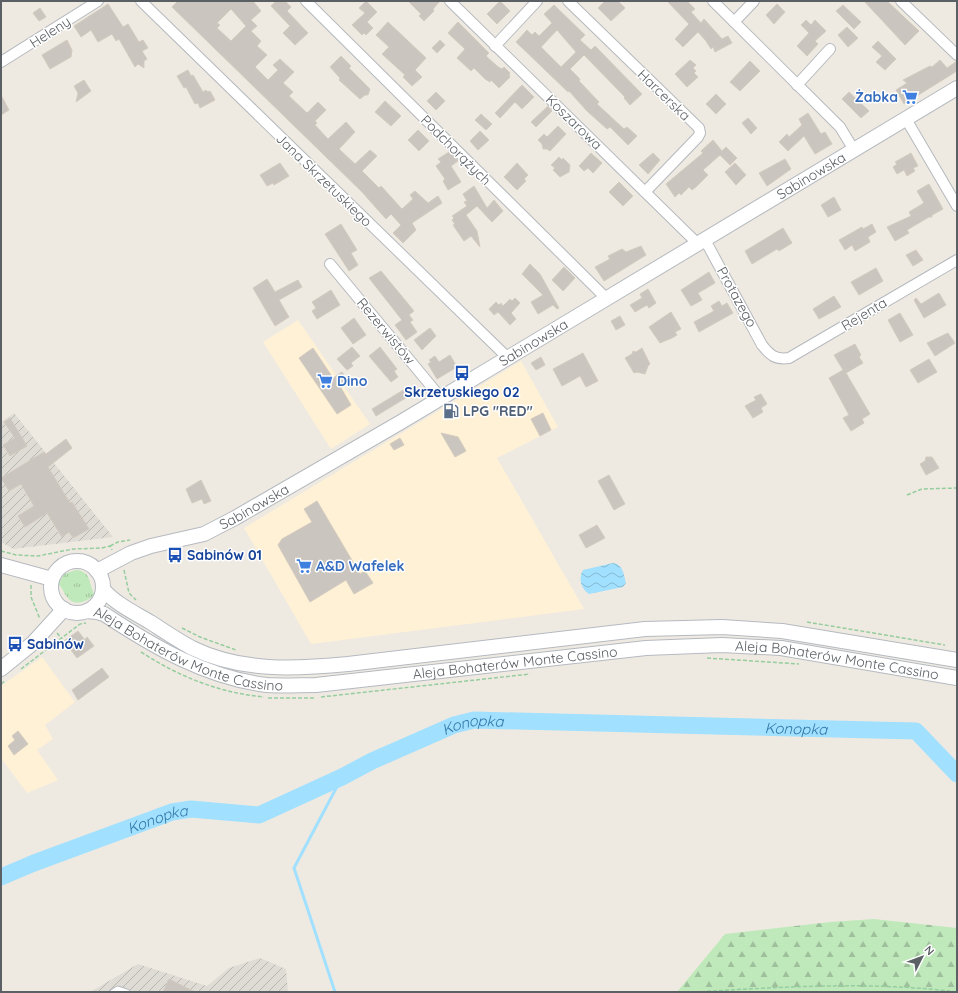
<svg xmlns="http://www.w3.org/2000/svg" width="958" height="993" viewBox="0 0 958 993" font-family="Quicksand,sans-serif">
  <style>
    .commercial { fill: #fff1d6 }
    .industrial { fill: url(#industrial-furrows) }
    .grass { fill: url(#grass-tufts) }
    .forest { fill: url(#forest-firs) }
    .water { fill: url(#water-waves) }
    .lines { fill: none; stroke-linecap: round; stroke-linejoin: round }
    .stream { stroke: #a1e0ff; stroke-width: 3 }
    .river { stroke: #a1e0ff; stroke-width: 17 }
    .building { fill: #cac5be; stroke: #d4cbbf; fill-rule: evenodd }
    .lane-casing { stroke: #b5b9be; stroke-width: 7 }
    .street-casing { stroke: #b5b9be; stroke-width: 12 }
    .secondary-casing { stroke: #b5bac0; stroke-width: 16 }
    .path { stroke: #95cd9e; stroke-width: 1.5; stroke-dasharray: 4 2; stroke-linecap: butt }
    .lane { stroke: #fff; stroke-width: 5 }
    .street { stroke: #fff; stroke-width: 10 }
    .secondary { stroke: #fff; stroke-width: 14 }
    .labels { text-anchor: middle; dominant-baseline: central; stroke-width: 3; stroke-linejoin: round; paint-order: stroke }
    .street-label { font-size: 14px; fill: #5a6064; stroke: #fff }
    .shop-label { font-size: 14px; font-weight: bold; fill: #366cbe; stroke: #fff; text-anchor: start }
    .transit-label { font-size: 14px; font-weight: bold; fill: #164399; stroke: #fff; text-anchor: start }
    .service-label { font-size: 14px; font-weight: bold; fill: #4e5e75; stroke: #fff; text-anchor: start }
    .water-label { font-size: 15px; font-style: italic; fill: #3078a8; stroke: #fff }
  </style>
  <defs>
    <pattern id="industrial-furrows" width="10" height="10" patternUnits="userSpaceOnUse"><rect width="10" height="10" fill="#dfdcd6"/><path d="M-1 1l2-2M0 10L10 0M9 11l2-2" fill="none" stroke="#b8b6b1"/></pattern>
    <pattern id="grass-tufts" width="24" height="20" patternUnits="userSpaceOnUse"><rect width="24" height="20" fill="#c0e9bb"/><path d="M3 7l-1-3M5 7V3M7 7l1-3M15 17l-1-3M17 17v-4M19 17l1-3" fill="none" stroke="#9fc09c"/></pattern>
    <pattern id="forest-firs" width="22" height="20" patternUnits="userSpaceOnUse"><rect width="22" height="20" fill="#c0e9bb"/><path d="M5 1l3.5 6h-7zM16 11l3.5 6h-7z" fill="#9fc09c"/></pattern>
    <pattern id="water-waves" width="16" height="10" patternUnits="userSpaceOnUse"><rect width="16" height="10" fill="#a1e0ff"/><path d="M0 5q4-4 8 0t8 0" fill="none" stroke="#86b9d2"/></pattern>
  </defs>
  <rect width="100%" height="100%" fill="#efeae1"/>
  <g class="commercial">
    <path d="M298,320L370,424L331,449L263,342Z"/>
    <path d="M521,361L558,427L497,458L584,609L311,644L244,528Z"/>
    <path d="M42,657L75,702L45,725L53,739L37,750L58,780L27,793L1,758V686Z"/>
  </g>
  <g class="industrial">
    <path d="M14,413L113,537L13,549L1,542V422Z"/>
    <path d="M260,958L286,969L288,992H90L138,964L207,986L229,968Z"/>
  </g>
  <path class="grass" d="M76,570C92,571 88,584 95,595C87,601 75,608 67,597C63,592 63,588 58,584L64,574Z"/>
  <path class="forest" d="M874,919L957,928V992H677L725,934L830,922Z"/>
  <path class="water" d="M613,563C623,564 624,575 626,583L623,587L589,594C581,589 578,578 583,570Z"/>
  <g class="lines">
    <path class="stream" d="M335,992L294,868L342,777"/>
    <path class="river" id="s1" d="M1,877L34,863L172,812L191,809L259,815L342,777L372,761L454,725L474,720L916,731L957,774"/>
  </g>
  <g class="building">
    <path d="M178,1H253L261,11L251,20L257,26L251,31L261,41L257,46L267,55L255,67L268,80L278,70L273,65L280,59L294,72L283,83L293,92L289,96L307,113L318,102L326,110L315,121L317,123L315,125L328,139L346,122L355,132L339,149L355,164L370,150L377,156L362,171L379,188L381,186L402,209L413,199L410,195L415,191L428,203L438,196L442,203L412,223L416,230L403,243L393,233L401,225L391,214L386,219L362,192L172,7ZM231,9L246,26L231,41L217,28L220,25L217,23Z"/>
    <path d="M276,1H285L291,7L287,11L308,33L295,45L283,33L290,26L271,6Z"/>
    <path d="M366,1L377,12L367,22L373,28L366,35L364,33L362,35L352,25L365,13L359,8Z"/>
    <path d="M408,1H440L433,9L434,11L424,21L419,16L421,14Z"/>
    <path d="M500,1L510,11L497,24L487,14Z"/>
    <path d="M605,1H618L625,8L611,21L598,8Z"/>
    <path d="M667,1H687L695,9L691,12L701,23L704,19L722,39L728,36L732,43L715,52L713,47L711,49L706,41L698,32L683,47L675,39L689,24Z"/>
    <path d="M864,1H887L919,31L905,45Z"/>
    <path d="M108,4L123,27L128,24L139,42L143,40L148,48L142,51L147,59L144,61V68L138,64L135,67L119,39L116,41L112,34L98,42L91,30L81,37L74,26Z"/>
    <path d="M777,4L785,12L774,24L766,15Z"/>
    <path d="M554,5L585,35L580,40L591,50L595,46L642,94L630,105L624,98L625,97L584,55L570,69L580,79L579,81L599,102L597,104L624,129L627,127L637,136L628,145L610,127L607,129L587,111L569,91L568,92L516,42L527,30L532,35L535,32L539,36L552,23L544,14ZM557,30L576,52L561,67L541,47Z"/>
    <path d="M843,5L861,22L854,29L836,11Z"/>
    <path d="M40,8L46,17L39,21L33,13Z"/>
    <path d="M806,20L811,25L815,20L826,31L815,41L818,44L807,56L797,46L809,33L801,25Z"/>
    <path d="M388,22L426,58L415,70L422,77L412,86L403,77L405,75L382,54L389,47L376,35Z"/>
    <path d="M458,22L489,53L486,56L497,66L502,69L504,67L510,73L509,75L510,77L499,88L491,80L490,82L485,79L474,68L471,71L457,58L465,49L448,33Z"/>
    <path d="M847,27L858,38L848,47L838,35Z"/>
    <path d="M67,40L72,50L71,57L50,69L42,55Z"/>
    <path d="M440,40L445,45L437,53L432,48Z"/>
    <path d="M878,41L896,59L885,70L876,62L882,56L872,47Z"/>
    <path d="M341,56L351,66L349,68L370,89L368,95H365L360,99L339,80L340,78L330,67Z"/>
    <path d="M690,60L696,65L693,68L696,71L694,73L698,77L687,87L675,74Z"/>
    <path d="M940,60L947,68L957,61V71L904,104L896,90L907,83L903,80L930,66L932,67Z"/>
    <path d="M750,61L760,71L740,91L730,82Z"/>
    <path d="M188,70L191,76L193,75L203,92L206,90L208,92L210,91L215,100L200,108L198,103L195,104L186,87L184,88L177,76Z"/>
    <path d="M84,80L91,91L76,102L78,93L74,86Z"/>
    <path d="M522,85L534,97L522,109L515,102L500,118L495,113Z"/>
    <path d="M436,92L445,101L436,110L427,101Z"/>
    <path d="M849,92L869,111L861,118L842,99Z"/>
    <path d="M716,94L726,104L716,114L706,104Z"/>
    <path d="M1,95L9,110L1,115Z"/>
    <path d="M385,101L401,116L391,126L375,112Z"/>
    <path d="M548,106L552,111L536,127L531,122Z"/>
    <path d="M808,113L821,134L825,132L832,144L815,154L804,136L788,151L779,142L787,134L789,137L802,125L799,119Z"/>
    <path d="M481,114L492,124L486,130L475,120Z"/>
    <path d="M748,118L757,128L751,134L742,123Z"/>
    <path d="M558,126L566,134L550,151L547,149H543L542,144L538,140L544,134L547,137Z"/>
    <path d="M418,130L429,141L419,151L408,140Z"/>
    <path d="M480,131L489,140L478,150L470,141Z"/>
    <path d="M713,140L722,151L726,147L737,158L730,165L720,155L703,170L708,175L696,187L692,190L689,187L681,195L679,193L675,197L666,184L703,153L701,151Z"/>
    <path d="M449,152L458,161L451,166L461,182L448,190L443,181L445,179L436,166L441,162L438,159Z"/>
    <path d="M591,153L602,163L593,173L588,168L584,171L579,166Z"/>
    <path d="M653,153L660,160L648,174L639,165Z"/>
    <path d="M911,153L918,166L913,168L915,171L907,176L904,170L897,174L893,167L897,164L895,162Z"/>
    <path d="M559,157L562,160L563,158L570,165L569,172L560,177L553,170L555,168L551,165Z"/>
    <path d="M785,159L791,169L767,186L759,173Z"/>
    <path d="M280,163L289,176L274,185L273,183L267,186L260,175Z"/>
    <path d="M517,163L528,175L524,179L526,181L517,190L504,177Z"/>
    <path d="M735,163L746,175L736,185L725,172Z"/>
    <path d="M619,182L633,196L623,206L609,192Z"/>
    <path d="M929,184L943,209L932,215V217H929L907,230L909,233L895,241L887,227L911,216L909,212L924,203L917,191Z"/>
    <path d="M474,186L487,208L494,200L503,211L492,222L477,206L466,215L477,231L480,247L471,236L464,241L453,225L455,224L452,220L454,218L452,216L467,206L464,202L467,201L463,194Z"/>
    <path d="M834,197L841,210L828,217L821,205Z"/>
    <path d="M341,224L357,250L351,253L358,265L349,271L325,234Z"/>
    <path d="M872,224L876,232L868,237L870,242L855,251L852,245L845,250L839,240L862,227L863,229Z"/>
    <path d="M783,228L792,243L779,251L777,249L752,264L745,251Z"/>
    <path d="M641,246L646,255L604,281L595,267L610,259L608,256L622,249L626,252Z"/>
    <path d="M916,250L923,260L913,266L906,255Z"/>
    <path d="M530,264L540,274L559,308L557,309L553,305L538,314L531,302L543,295L522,274Z"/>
    <path d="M564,267L575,278L563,291L552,280Z"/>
    <path d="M876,268L883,281L859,295L851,282Z"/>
    <path d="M381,271L414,311L409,315L413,320L410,322L417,332L406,340L395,325L402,320L369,278Z"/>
    <path d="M709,272L715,283L698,293L702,300L691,306L681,290Z"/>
    <path d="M267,279L275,292L298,280L302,287L279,300L289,317L275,326L253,288Z"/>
    <path d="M648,289L656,303L649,308L647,305L635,312L630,305L642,298L640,294Z"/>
    <path d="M331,290L340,305L317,319L312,311L316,308L312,302Z"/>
    <path d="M939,293L946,305L924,318L914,300L916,298L921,304Z"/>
    <path d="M834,296L841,307L819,319L813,309Z"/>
    <path d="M515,298L520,303L511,313L516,319L510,325L498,312L494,315L489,309L496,302L499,305L501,303L503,306L510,299L512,301Z"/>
    <path d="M719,301L722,306L727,303L733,313L699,332L694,322L714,311L711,306Z"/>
    <path d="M671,312L681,329L675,332L677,335L672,338L660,343L649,327Z"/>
    <path d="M900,313L913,335L900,342L888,320Z"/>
    <path d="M620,316L625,325L616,330L611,321Z"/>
    <path d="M354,318L366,335L353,344L341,328Z"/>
    <path d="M430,328L436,336L422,350L414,340Z"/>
    <path d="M948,333L955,343L935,356L927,343Z"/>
    <path d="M855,344L861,355L859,357L863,363L846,373L870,414L862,419L864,423L851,431L843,418L849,415L829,378L843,370L834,355Z"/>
    <path d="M352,347L360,356L351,363L353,366L347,370L337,359Z"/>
    <path d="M380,347L397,369L394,371L398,377L391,382L369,356Z"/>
    <path d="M313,348L333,378L342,372L349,383L341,388L351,405L337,414L299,358Z"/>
    <path d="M642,348L650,364L648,366L645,374L637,372L634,373L625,358L632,354L633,351L636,352Z"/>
    <path d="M583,353L598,381L586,387L580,376L562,386L553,369Z"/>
    <path d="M450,355L457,367L437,379L428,364L431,362L429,360L435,356L439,362Z"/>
    <path d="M541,357L545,365L536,370L531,363Z"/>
    <path d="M929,359L937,372L918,383L910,370Z"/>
    <path d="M405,389L409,396L376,416L372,409Z"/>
    <path d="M761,394L767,404L761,408L763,412L753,418L745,406L756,400L754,397Z"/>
    <path d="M543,413L551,430L540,436L531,419Z"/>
    <path d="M10,418L27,446L10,456L3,445L15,438L4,422Z"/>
    <path d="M441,433L458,437L466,451L455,457Z"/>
    <path d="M400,438L404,445L394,450L390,444Z"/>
    <path d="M66,439L72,448L48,467L70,503L72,502L89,529L73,538L69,532L62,537L47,513L25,527L18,516L34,506L21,484L9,491L1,478L44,452L46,454Z"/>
    <path d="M926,457H932L939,468L926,475L920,464L925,461Z"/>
    <path d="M609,475L625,504L614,510L598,481Z"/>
    <path d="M201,480L211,501L204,504L202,499L192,503L186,489Z"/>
    <path d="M317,501L360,574L365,571L373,583L354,594L346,580L310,602L278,545L282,539L312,522L304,509Z"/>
    <path d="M597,525L605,538L586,548L579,535Z"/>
    <path d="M78,631L85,640L87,637L94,646L77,658L64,641Z"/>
    <path d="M102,668L109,677L78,700L72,690Z"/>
    <path d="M18,731L28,744L14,755L8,746L15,740L12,736Z"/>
    <path d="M169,979L195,992H163Z"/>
  </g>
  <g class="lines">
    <defs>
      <path id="lane" d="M113,992L118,989L127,992"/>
      <g id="street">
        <path d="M141,1L508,358"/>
        <path d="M306,1L607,299"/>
        <path d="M450,1L698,244"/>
        <path d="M568,1L699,128L700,133L698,137L645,192"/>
        <path d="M713,1L840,127L854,150"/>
        <path d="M901,1L957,55"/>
        <path d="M734,22L754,1"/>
        <path d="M495,46L537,1"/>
        <path d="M1,62L98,1"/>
        <path d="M797,85L830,49"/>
        <path d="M906,119L957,206"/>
        <path d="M705,240L762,345C770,355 775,360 789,358L957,260"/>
        <path d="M330,264L441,398"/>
      </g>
      <g id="secondary">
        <circle cx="77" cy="587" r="26"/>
        <path d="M1,565L52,579"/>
        <path id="s2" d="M97,571L131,553L151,546L204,534L235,518L401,422L957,88"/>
        <path d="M103,589C114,603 135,613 150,622C164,631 177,640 192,648C241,672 295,669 348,664L645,629L722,627L782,631L957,660"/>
        <path id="s3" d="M87,611L97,612L104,614C154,647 207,678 267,685C283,686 300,685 316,685L646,648L722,645L781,648L957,678"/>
        <path d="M1,669L33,643L64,609"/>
      </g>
    </defs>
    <use href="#lane" class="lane-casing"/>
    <use href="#street" class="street-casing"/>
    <use href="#secondary" class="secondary-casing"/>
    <g class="path">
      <path d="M907,495L922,489L957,488"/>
      <path d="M110,546L118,542L130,540"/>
      <path d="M1,551L16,555L38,556L73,549L102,548L110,546L112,550"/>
      <path d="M124,570L129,593L136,600"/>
      <path d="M31,585V597L40,619"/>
      <path d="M807,622L945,645"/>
      <path d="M182,628L200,637L236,650"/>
      <path d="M57,633L62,639"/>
      <path d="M141,652C178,676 219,693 264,697"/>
      <path d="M707,658L799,664"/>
      <path d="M21,669L80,624L86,623"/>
      <path d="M1,684L5,681"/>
      <path d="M321,697L530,674"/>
      <path d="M268,698H316"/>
      <path d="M695,992C782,987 870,981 957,992"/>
    </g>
    <use href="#lane" class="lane"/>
    <use href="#street" class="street"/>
    <use href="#secondary" class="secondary"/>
  </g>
  <defs>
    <symbol id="supermarket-bare" viewBox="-9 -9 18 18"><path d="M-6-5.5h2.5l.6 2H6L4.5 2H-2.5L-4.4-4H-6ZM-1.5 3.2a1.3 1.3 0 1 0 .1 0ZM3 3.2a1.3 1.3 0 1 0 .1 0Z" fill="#3f7fe0" stroke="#fff" stroke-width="2.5" paint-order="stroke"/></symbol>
    <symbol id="bus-bare" viewBox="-9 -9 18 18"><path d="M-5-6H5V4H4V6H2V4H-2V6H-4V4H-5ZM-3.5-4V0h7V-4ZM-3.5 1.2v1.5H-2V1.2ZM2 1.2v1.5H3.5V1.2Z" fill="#1a4fb4" stroke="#fff" stroke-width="2.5" paint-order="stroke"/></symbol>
    <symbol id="fuel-bare" viewBox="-9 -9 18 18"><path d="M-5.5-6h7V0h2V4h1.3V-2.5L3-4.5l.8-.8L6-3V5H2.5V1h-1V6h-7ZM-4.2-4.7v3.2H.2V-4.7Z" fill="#5c6f8a" stroke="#fff" stroke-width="2.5" paint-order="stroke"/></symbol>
  </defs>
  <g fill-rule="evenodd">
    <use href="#supermarket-bare" x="899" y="86" width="22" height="22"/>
    <use href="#bus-bare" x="451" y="362" width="22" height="22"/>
    <use href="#supermarket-bare" x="314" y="370" width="22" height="22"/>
    <use href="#fuel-bare" x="440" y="400" width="22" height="22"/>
    <use href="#bus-bare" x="164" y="544" width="22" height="22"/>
    <use href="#supermarket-bare" x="293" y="555" width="22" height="22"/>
    <use href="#bus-bare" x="4" y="633" width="22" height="22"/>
  </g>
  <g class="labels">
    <g class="street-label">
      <text transform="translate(50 32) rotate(-33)">Heleny</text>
      <text transform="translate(664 95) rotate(44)">Harcerska</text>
      <text transform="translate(574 122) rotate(44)">Koszarowa</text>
      <text transform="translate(456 150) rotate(45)">Podchorążych</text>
      <text stroke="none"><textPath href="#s2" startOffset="819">Sabinowska</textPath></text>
      <text transform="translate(324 180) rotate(44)">Jana Skrzetuskiego</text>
      <text transform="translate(737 297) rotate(61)">Protazego</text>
      <text transform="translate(864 314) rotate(-31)">Rejenta</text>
      <text transform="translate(386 331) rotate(50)">Rezerwistów</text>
      <text stroke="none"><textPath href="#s2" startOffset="495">Sabinowska</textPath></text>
      <text stroke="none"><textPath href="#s2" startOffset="171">Sabinowska</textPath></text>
      <text stroke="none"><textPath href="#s3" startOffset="110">Aleja Bohaterów Monte Cassino</textPath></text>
      <text stroke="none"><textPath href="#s3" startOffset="770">Aleja Bohaterów Monte Cassino</textPath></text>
      <text stroke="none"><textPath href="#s3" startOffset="446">Aleja Bohaterów Monte Cassino</textPath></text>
    </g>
    <g class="shop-label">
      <text x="898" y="97" text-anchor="end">Żabka</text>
      <text x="337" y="381">Dino</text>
      <text x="316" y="566">A&amp;D Wafelek</text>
    </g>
    <g class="transit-label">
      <text x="462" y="392" text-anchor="middle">Skrzetuskiego 02</text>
      <text x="187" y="555">Sabinów 01</text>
      <text x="27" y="644">Sabinów</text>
    </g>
    <g class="service-label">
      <text x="463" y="411">LPG "RED"</text>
    </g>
    <g class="water-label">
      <text stroke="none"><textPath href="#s1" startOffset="504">Konopka</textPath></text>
      <text stroke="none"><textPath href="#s1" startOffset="828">Konopka</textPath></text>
      <text stroke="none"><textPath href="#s1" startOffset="167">Konopka</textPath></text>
    </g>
  </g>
  <rect width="958" height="993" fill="none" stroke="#5a6064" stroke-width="4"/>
  <g transform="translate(922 957) rotate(48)" stroke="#ffffff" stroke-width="3" paint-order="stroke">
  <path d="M0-3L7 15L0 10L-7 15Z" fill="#5a6064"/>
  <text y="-6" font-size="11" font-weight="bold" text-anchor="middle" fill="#5a6064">N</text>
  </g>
</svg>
